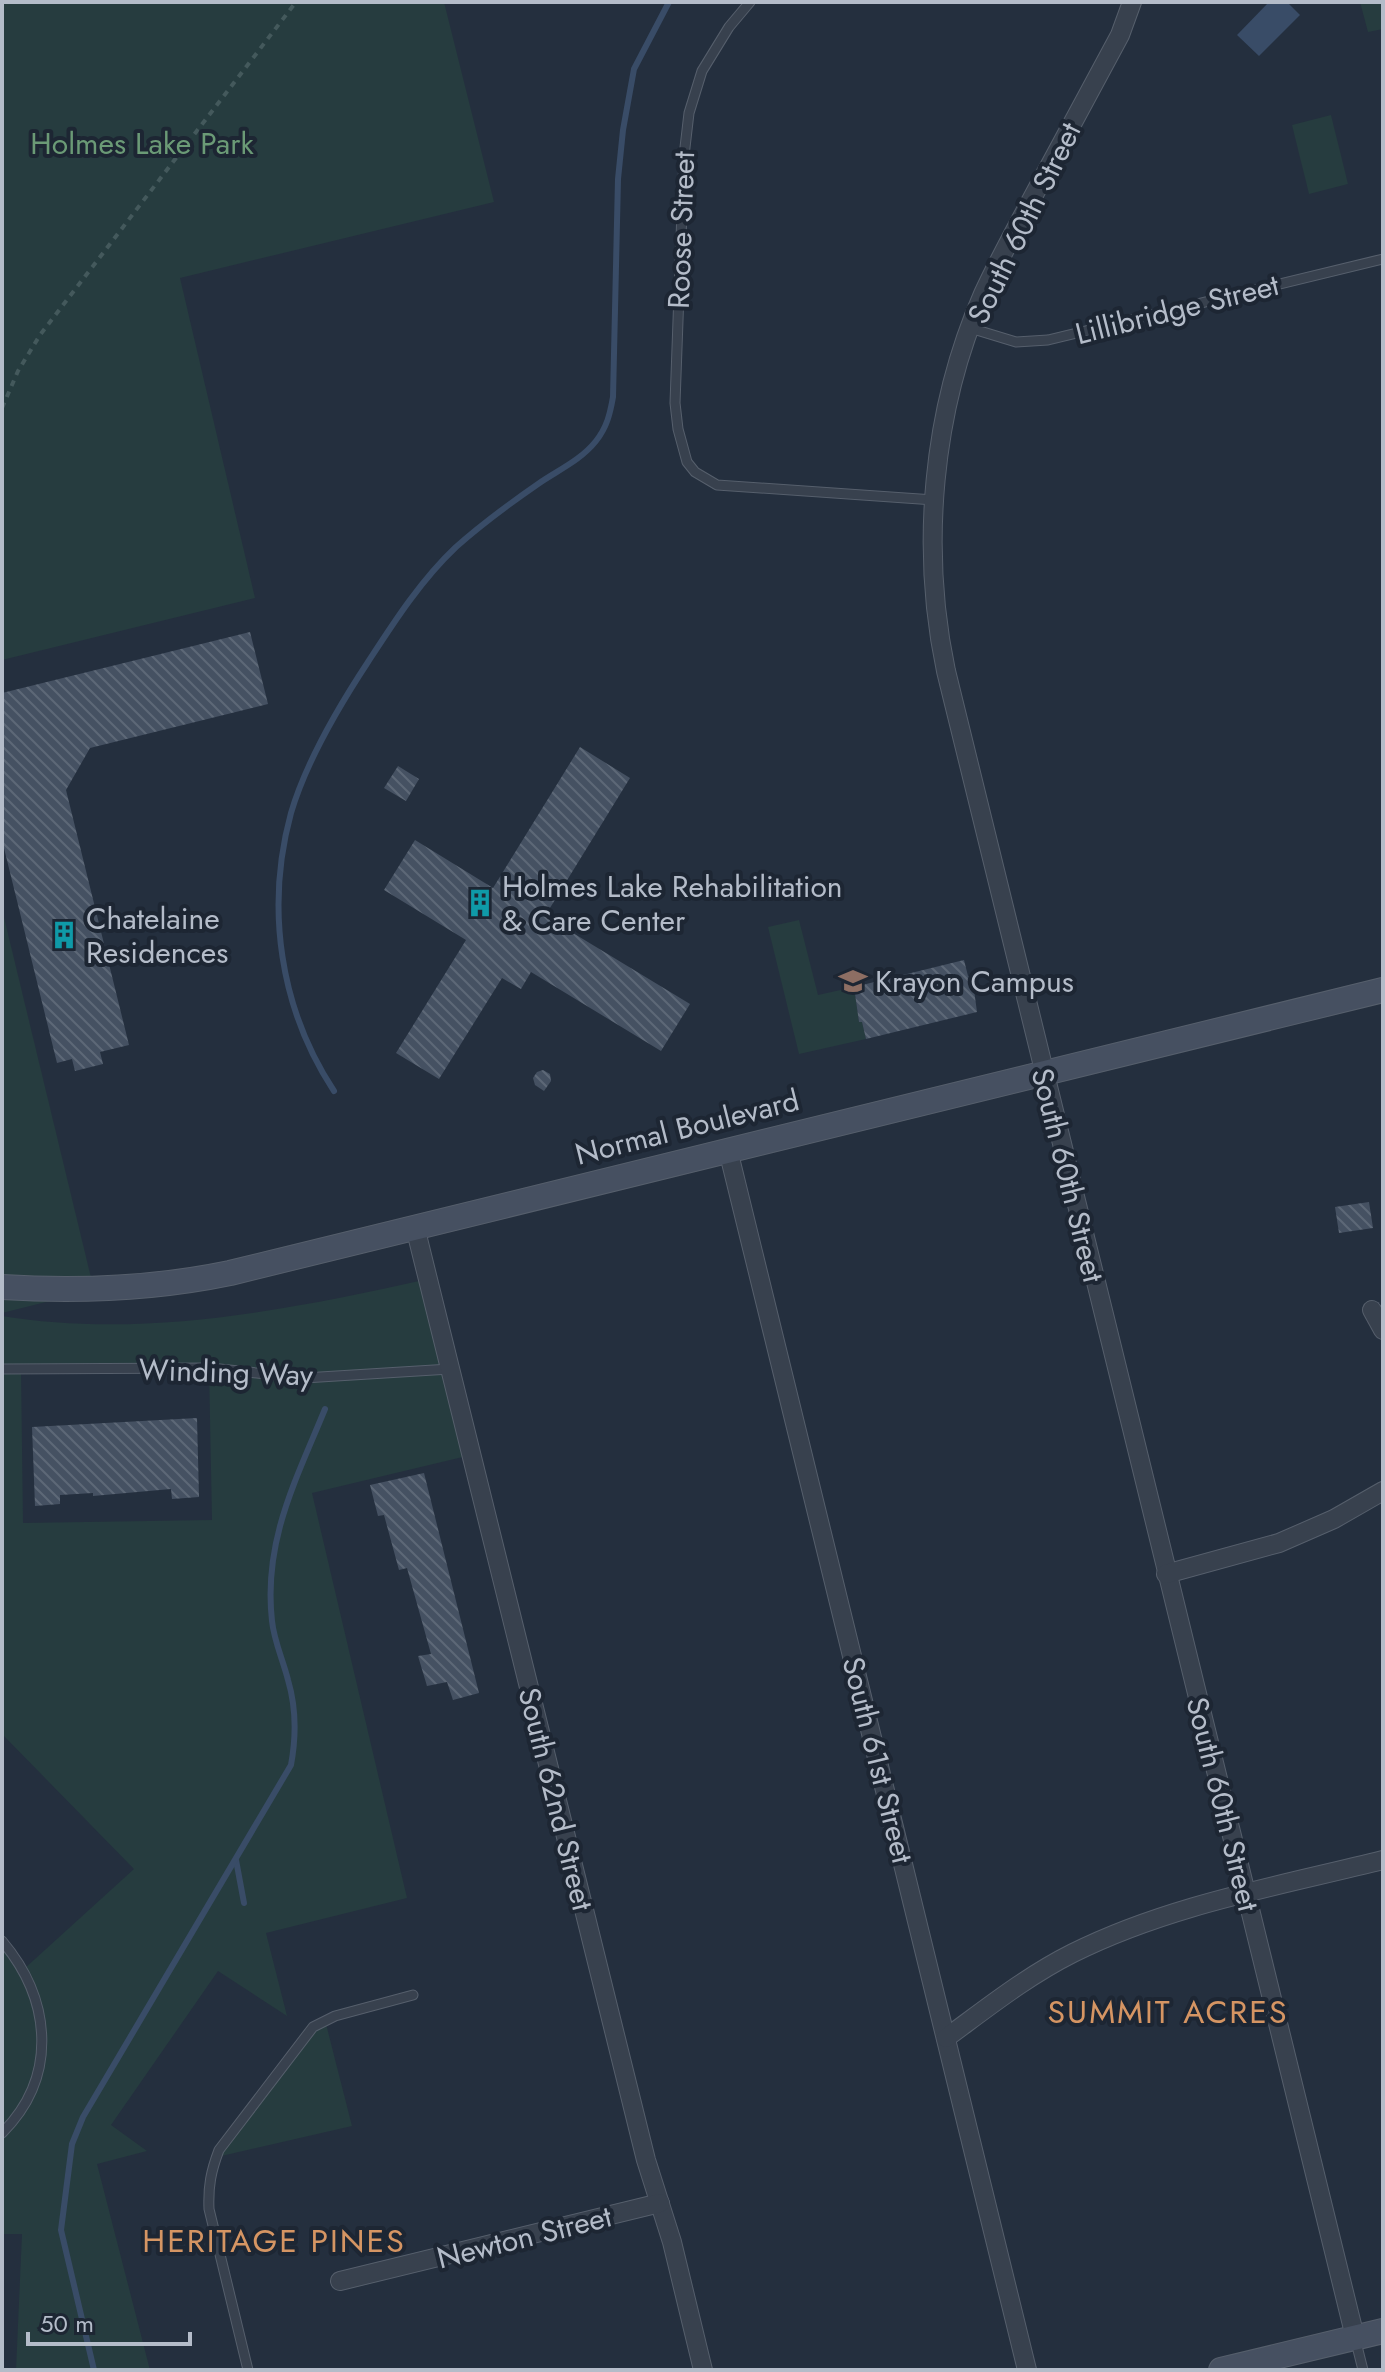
<svg xmlns="http://www.w3.org/2000/svg" width="1385" height="2372" viewBox="0 0 1385 2372" font-family="Jost,sans-serif">
  <style>
    .green { fill: #263c3f; fill-rule: evenodd }
    .water { fill: #394c67 }
    .lines { fill: none; stroke-linecap: round; stroke-linejoin: round }
    .stream { stroke: #394c67; stroke-width: 6 }
    .building { fill: url(#building-back-hatch) }
    .service-casing { stroke: #565f6c; stroke-width: 11 }
    .minor-casing { stroke: #565f6c; stroke-width: 20 }
    .secondary-casing { stroke: #565f6c; stroke-width: 26 }
    .path { stroke: #44595c; stroke-width: 4; stroke-dasharray: 6 6; stroke-linecap: butt }
    .service { stroke: #38414e; stroke-width: 9 }
    .minor { stroke: #38414e; stroke-width: 18 }
    .secondary { stroke: #465061; stroke-width: 24 }
    .labels { text-anchor: middle; dominant-baseline: central; stroke-width: 8; stroke-linejoin: round; paint-order: stroke }
    .park-label { font-size: 30px; fill: #6b9a76; stroke: #1d2633 }
    .street-label { font-size: 30px; fill: #b4bcc9; stroke: #1d2633 }
    .poi-label { font-size: 30px; fill: #b4bcc9; stroke: #1d2633; text-anchor: start }
    .neighbourhood-label { font-size: 32px; letter-spacing: 2px; fill: #d59563; stroke: #1d2633 }
  </style>
  <defs>
    <pattern id="building-back-hatch" width="6" height="6" patternUnits="userSpaceOnUse" patternTransform="scale(2)"><rect width="6" height="6" fill="#455162"/><path d="M-1 5l2 2M0 0l6 6M5-1l2 2" fill="none" stroke="#5d6877"/></pattern>
  </defs>
  <rect width="100%" height="100%" fill="#242f3e"/>
  <g class="green">
    <path d="M2,2H444L494,202L180,278L255,598L2,660Z"/>
    <path d="M1360,2H1383V29L1368,32Z"/>
    <path d="M1331,115L1348,184L1309,194L1292,125Z"/>
    <path d="M2,909L94,1290L2,1313Z"/>
    <path d="M799,920L818,995L854,987L859,1022H862L866,1039L799,1054L768,927Z"/>
    <path d="M428,1279L471,1455L312,1493L407,1898L266,1933L287,2016L218,1971L111,2125L147,2151L97,2164L150,2370H16L22,2234H2V2133L5,2130L2,2124V1941L24,1969L134,1869L2,1734V1316C143,1339 289,1310 428,1279ZM209,1368L212,1520L23,1523L21,1369Z"/>
    <path d="M325,2020L352,2126L217,2157L293,2050Z"/>
  </g>
  <path class="water" d="M1269,2H1287L1300,15L1259,56L1237,35Z"/>
  <g class="lines">
    <g class="stream">
      <path d="M334,1091C280,1009 265,908 291,813C306,762 339,706 368,662C394,622 421,580 456,547C482,524 509,504 538,484C558,470 580,461 596,441C607,427 610,414 613,397L618,179L623,130L634,69L669,2"/>
      <path d="M236,1860L244,1903"/>
      <path d="M94,2370L61,2230L72,2144L83,2117L291,1765C296,1738 296,1707 288,1680C283,1660 274,1641 272,1621C263,1541 296,1480 325,1409"/>
    </g>
  </g>
  <g class="building">
    <path d="M250,632L268,704L90,748L66,790L129,1045L100,1052L103,1064L75,1071L72,1059L57,1063L2,840V693Z"/>
    <path d="M580,747L630,778L545,916L690,1004L661,1051L531,972L521,989L502,978L439,1079L396,1053L466,940L384,890L415,840L493,888Z"/>
    <path d="M398,766L419,779L406,801L384,788Z"/>
    <path d="M964,960L968,976L972,975L977,1012L866,1039L862,1022H859L854,987Z"/>
    <path d="M543,1070L550,1074L551,1081L544,1091L535,1085L533,1078L537,1072Z"/>
    <path d="M1369,1202L1373,1228L1339,1233L1335,1207Z"/>
    <path d="M197,1418L199,1497L172,1499L171,1489L93,1496V1493L60,1495V1504L35,1506L32,1427Z"/>
    <path d="M424,1473L479,1693L453,1700L447,1682L427,1686L418,1656L431,1654L407,1568L399,1570L384,1515L378,1516L370,1485Z"/>
  </g>
  <g class="lines">
    <defs>
      <g id="service">
        <path d="M750,2L729,27L702,71L689,113L684,156L675,403L678,429L687,462L695,472L717,485L934,500"/>
        <path d="M970,328L1016,342L1048,340L1383,259"/>
        <path d="M2,1369L210,1368L304,1378L450,1369"/>
        <path d="M2,1941C51,1999 59,2076 2,2133"/>
        <path d="M1355,2338L1363,2370"/>
        <path d="M248,2370L209,2209C208,2186 211,2171 219,2150L313,2027L335,2016L413,1995"/>
      </g>
      <g id="minor">
        <path d="M1132,2L1120,35C1092,87 1064,139 1036,191C1018,225 999,259 983,294C932,410 920,548 946,671L1355,2337"/>
        <path d="M728,1150L1027,2370"/>
        <path d="M415,1227L646,2160L672,2242L703,2370"/>
        <path d="M1372,1310L1383,1330"/>
        <path d="M1166,1574L1279,1543L1334,1519L1383,1491"/>
        <path d="M946,2038C987,2008 1027,1976 1073,1953C1169,1905 1279,1886 1383,1860"/>
        <path d="M340,2281L660,2203"/>
      </g>
      <g id="secondary">
        <path d="M2,1287C80,1292 153,1289 230,1273L1383,990"/>
        <path d="M1221,2370L1383,2331"/>
      </g>
    </defs>
    <use href="#service" class="service-casing"/>
    <use href="#minor" class="minor-casing"/>
    <use href="#secondary" class="secondary-casing"/>
    <path class="path" d="M2,408L18,371L40,335L296,2"/>
    <use href="#service" class="service"/>
    <use href="#minor" class="minor"/>
    <use href="#secondary" class="secondary"/>
  </g>
  <defs>
    <symbol id="building-bare" viewBox="-9 -9 18 18"><path d="M-4-6H4V6H1V3H-1V6H-4ZM-2.5-4.3h1.7v1.8h-1.7ZM.8-4.3h1.7v1.8H.8ZM-2.5-1h1.7V.8h-1.7ZM.8-1h1.7V.8H.8Z" fill="#0f9aa8" stroke="#1d2633" stroke-width="2.5" paint-order="stroke"/></symbol>
    <symbol id="school-bare" viewBox="-9 -9 18 18"><path d="M0-5L7-2L0 1L-7-2ZM-4 1L0 2.5L4 1V4Q0 6-4 4Z" fill="#8d6e63" stroke="#1d2633" stroke-width="2.5" paint-order="stroke"/></symbol>
  </defs>
  <g fill-rule="evenodd">
    <use href="#building-bare" x="460" y="883" width="40" height="40"/>
    <use href="#building-bare" x="44" y="915" width="40" height="40"/>
    <use href="#school-bare" x="833" y="961" width="40" height="40"/>
  </g>
  <g class="labels">
    <g class="park-label">
      <text x="142" y="143">Holmes Lake Park</text>
    </g>
    <g class="street-label">
      <text transform="translate(1024 223) rotate(-64)">South 60th Street</text>
      <text transform="translate(681 230) rotate(-88)">Roose Street</text>
      <text transform="translate(1177 309) rotate(-14)">Lillibridge Street</text>
      <text transform="translate(687 1127) rotate(-14)">Normal Boulevard</text>
      <text transform="translate(1068 1175) rotate(76)">South 60th Street</text>
      <text transform="translate(226 1372) rotate(2)">Winding Way</text>
      <text transform="translate(878 1760) rotate(76)">South 61st Street</text>
      <text transform="translate(556 1799) rotate(76)">South 62nd Street</text>
      <text transform="translate(1223 1804) rotate(76)">South 60th Street</text>
      <text transform="translate(524 2237) rotate(-14)">Newton Street</text>
    </g>
    <g class="poi-label">
      <text x="502" y="886">Holmes Lake Rehabilitation<tspan x="502" dy="34">&amp; Care Center</tspan></text>
      <text x="86" y="918">Chatelaine<tspan x="86" dy="34">Residences</tspan></text>
      <text x="875" y="981">Krayon Campus</text>
    </g>
    <g class="neighbourhood-label">
      <text x="1168" y="2012">SUMMIT ACRES</text>
      <text x="274" y="2241">HERITAGE PINES</text>
    </g>
  </g>
  <rect width="1385" height="2372" fill="none" stroke="#b4bcc9" stroke-width="8"/>
  <path d="M28 2332v12h162v-12" fill="none" stroke="#b4bcc9" stroke-width="4"/>
  <text x="40" y="2332" font-size="24" fill="#b4bcc9" stroke="#1d2633" stroke-width="6" paint-order="stroke">50 m</text>
</svg>
